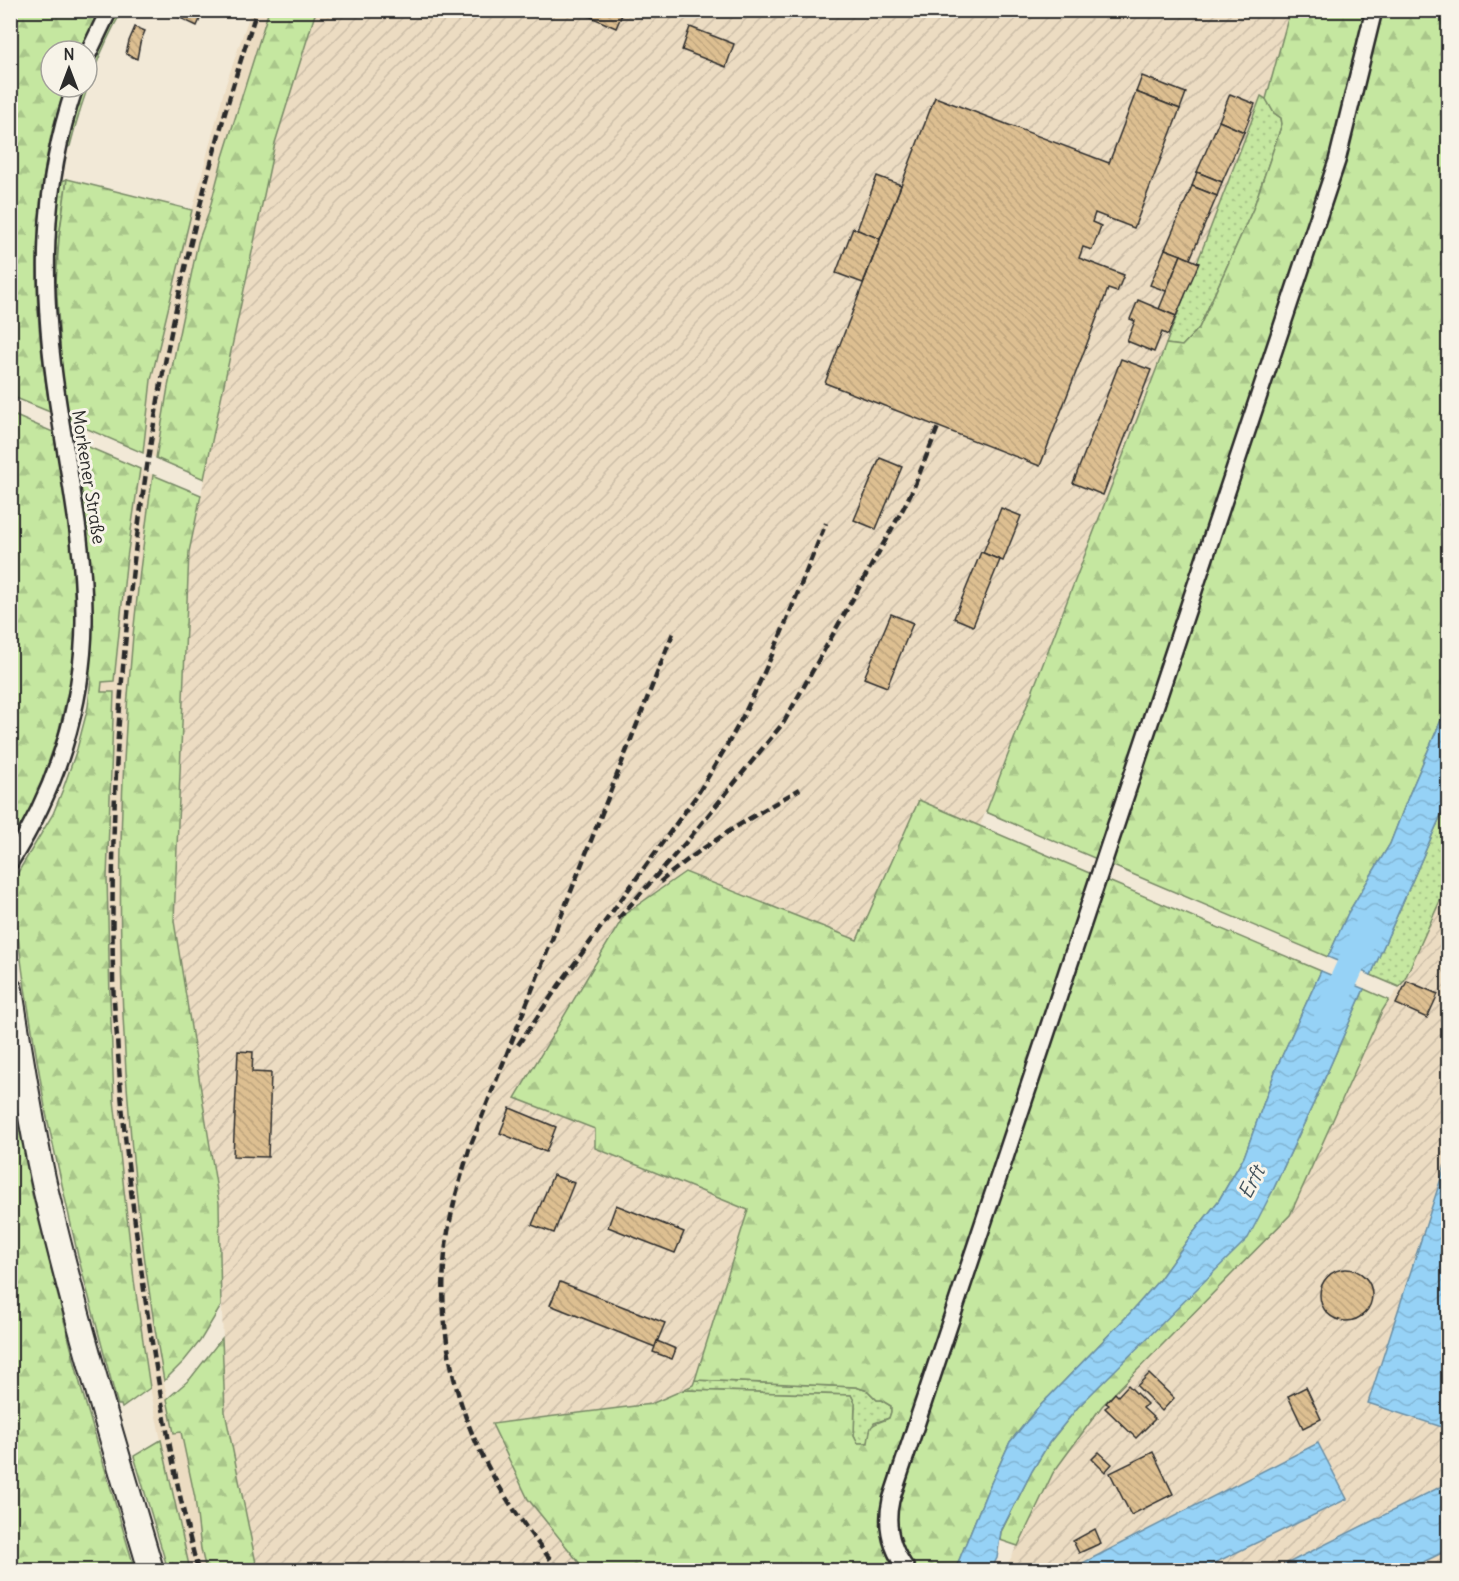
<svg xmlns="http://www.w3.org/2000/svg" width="1459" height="1581" viewBox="0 0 1459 1581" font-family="Delius,sans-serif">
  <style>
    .built { fill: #ecdcc2 }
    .industrial { fill: url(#industrial-furrows) }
    .grass { fill: url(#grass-dots); stroke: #788966; stroke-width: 1.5 }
    .forest { fill: url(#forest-firs); stroke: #788966; stroke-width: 1.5 }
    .water { fill: url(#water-waves); stroke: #6b8fa5; stroke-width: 1.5 }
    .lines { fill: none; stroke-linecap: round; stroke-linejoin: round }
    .river { stroke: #96d2f6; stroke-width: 28 }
    .building { fill: url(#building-back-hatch); stroke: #2b2b2b; stroke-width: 1.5 }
    .minor-casing { stroke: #2b2b2b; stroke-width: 20 }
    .primary-casing { stroke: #2b2b2b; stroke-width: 28 }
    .minor { stroke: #f7f3e8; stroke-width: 15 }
    .primary { stroke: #f7f3e8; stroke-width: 24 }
    .rail { stroke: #2b2b2b; stroke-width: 4.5; stroke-dasharray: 9 4.5; stroke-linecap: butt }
    .labels { text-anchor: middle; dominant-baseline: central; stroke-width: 6; stroke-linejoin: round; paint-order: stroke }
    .street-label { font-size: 18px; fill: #2b2b2b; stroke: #f7f3e8 }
    .water-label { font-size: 20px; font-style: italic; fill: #46555e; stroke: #f7f3e8 }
  </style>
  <defs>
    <pattern id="industrial-furrows" width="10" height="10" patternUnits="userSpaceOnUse" patternTransform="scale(1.5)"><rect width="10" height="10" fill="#ecdcc2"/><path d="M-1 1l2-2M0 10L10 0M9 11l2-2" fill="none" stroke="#cbbda7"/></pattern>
    <pattern id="grass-dots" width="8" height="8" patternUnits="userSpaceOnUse" patternTransform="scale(1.5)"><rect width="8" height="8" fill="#c5e7a0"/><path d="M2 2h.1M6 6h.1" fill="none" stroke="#a9c68a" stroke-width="1.8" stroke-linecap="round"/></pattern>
    <pattern id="forest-firs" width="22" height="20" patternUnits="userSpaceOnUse" patternTransform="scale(1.5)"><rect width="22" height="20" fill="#c5e7a0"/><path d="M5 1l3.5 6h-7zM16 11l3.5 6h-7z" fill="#a9c68a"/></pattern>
    <pattern id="water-waves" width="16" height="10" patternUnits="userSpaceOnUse" patternTransform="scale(1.5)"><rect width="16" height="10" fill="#96d2f6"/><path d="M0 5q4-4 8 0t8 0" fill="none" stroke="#81b4d3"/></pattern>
    <pattern id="building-back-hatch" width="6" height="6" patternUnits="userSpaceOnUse" patternTransform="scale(1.5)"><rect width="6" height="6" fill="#ddbf91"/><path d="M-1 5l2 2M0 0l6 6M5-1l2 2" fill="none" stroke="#bea47d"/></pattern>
  </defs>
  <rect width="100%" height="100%" fill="#f2e9d7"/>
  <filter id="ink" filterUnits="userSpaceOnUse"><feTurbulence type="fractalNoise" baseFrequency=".0167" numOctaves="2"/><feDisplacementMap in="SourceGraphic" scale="12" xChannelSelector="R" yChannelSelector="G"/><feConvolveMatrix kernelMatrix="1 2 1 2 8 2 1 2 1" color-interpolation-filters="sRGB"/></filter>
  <g filter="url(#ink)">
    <g class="built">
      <path d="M251,11H269L223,157L208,215L198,242L168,387L156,458L143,453L151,380L188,226L225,87Z"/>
      <path d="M140,469L153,475L136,606L128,696L122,800L121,876L131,1127L138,1208L151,1305L162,1371L174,1432H181L195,1498L201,1548L206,1570H190L173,1498L150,1388L134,1280L114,1100L110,997L107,878L114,692H101L102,681H114L126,565Z"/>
    </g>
    <g class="industrial">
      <path d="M316,11H1290L1266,99L1261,97L980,826L919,801L857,941L685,872L515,1098L595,1129V1148L748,1210L694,1385L651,1404L492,1424L528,1499L585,1570H252L256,1563L225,1412L219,1203L174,921L189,552L275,143Z"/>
      <path d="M1448,883V1570H1005L1053,1473L1102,1406L1290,1215L1382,1011L1404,981Z"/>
    </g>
    <g class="grass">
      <path d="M118,11H122C98,53 82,99 70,146L65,149L84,87H87V78Z"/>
      <path d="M1261,96L1266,99L1274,113L1281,118L1282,124L1253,209L1199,328L1182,346L1166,344Z"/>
      <path d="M67,179L59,238L56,282L62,374C60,355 57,337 55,318C52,273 54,227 60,182Z"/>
      <path d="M1448,799V883L1404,981L1399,987L1371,975Z"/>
      <path d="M695,1380L856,1387L868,1391L877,1400H881L891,1406V1412L889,1418L874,1423L868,1443H857L854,1435L855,1403L851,1395L683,1390L693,1385Z"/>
    </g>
    <g class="forest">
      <path d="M269,10L316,11L275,143L204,479L156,458L168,387L198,242L208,215L223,157Z"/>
      <path d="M10,11H100L79,51H51V87H66C61,101 56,116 52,131C38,192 34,263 39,326C41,355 46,384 50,412L11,396Z"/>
      <path d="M1290,11H1369L1334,156L1099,860L986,812L1166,344L1182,346L1199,328L1253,209L1282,124L1281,118L1274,113L1266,99Z"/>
      <path d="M1379,11H1448V704L1409,795L1390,844L1348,913L1328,957L1111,865L1212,553Z"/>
      <path d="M67,179L192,210L151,380L143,453L69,421L62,374L56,282L59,238Z"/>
      <path d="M11,414L53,432L54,435L67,509L74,572L75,636L72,674L57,738L34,802L11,842Z"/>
      <path d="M72,440L140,469L126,565L114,681L102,682L101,692H114L107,878L110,997L114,1100L134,1280L150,1388L122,1408L121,1405H118L115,1395L78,1256L46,1113L24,982L11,884L53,814L63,789L77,749L88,707L91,678L89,671C90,652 92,634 92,615C93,557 82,498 72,440Z"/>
      <path d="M153,475L201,495L189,552L174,921L219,1203L221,1306L200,1341L184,1361L164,1381C109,1083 107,774 153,475Z"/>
      <path d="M919,800L1094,875L886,1505L900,1570H585L528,1499L492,1424L651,1404L683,1390L851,1395L855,1403L854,1435L858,1443H868C871,1421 870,1427 889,1418L891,1412V1406L881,1400H877L868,1391L856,1387L695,1380L748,1210L595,1148V1129L515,1098L625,914L685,872L857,940Z"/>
      <path d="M1106,880L1321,971L1276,1069L1244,1157L1219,1200L1190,1237L1159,1280L1131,1312L1036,1410L1010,1442L986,1494L955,1570H917C897,1551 893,1525 898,1498L1057,1020Z"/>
      <path d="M1364,989L1389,1000L1382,1011L1290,1215L1102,1406L1053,1473L1018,1546L1000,1540L1001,1532L1032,1471L1049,1443L1078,1407L1147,1337L1272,1192L1316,1098Z"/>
      <path d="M11,1086L32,1194L82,1391L135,1570H11Z"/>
      <path d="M222,1338L225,1412L256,1563L252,1570H206L201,1549L195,1498L181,1432L174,1433L167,1399L190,1379Z"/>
      <path d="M161,1440L190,1570H168L134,1456Z"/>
    </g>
    <g class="water">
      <path d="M1448,704V799L1371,975L1328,957L1348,913L1390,844L1409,795Z"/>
      <path d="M1321,971L1364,989L1316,1098L1272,1192L1248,1238L1078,1407L1049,1443L1032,1471L1001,1531L997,1558L991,1570H955L986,1494L1010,1442L1036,1410L1131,1312L1159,1280L1190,1237L1219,1200L1244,1157L1276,1069Z"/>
      <path d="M1448,1157V1429L1368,1403Z"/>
      <path d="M1318,1443L1347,1499L1200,1570H1069Z"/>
      <path d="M1446,1484L1448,1488V1550L1407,1570H1274Z"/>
    </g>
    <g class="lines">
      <path class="river" d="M1328,1015L1366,931"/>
    </g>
    <g class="building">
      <path d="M164,10H204L197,26Z"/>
      <path d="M575,10H624L616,28Z"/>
      <path d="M135,27L145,31L140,43L137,59L126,54L129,41Z"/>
      <path d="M690,27L734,44L726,67L682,50Z"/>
      <path d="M1142,76L1186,93L1180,109L1136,92Z"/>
      <path d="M1136,92L1180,109L1134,228L1095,213L1092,222L1101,226L1092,250L1083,247L1079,258L1124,275L1117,292L1108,289L1040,466L825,383L935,97L1109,163Z"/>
      <path d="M1230,94L1255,104L1244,132L1219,121Z"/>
      <path d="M1219,121L1244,132L1222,182L1197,172Z"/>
      <path d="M1197,172L1222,182L1217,196L1192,186Z"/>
      <path d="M877,176L901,185L880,239L857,230Z"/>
      <path d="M1192,186L1217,196L1190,259L1165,249Z"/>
      <path d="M853,228L880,239L863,283L836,273Z"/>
      <path d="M1165,249L1181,255L1166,291L1150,285Z"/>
      <path d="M1181,255L1199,263L1176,316L1159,309Z"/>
      <path d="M1138,300L1176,316L1168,335L1162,332L1154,352L1127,341L1135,321L1130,319Z"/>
      <path d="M1121,359L1151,370L1103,495L1073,483Z"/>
      <path d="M880,458L902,467L876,529L854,520Z"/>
      <path d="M1001,508L1021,516L1003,561L983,553Z"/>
      <path d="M981,552L1000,560L973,626L954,618Z"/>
      <path d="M891,614L913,623L887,687L864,678Z"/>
      <path d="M1407,981L1438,994L1427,1018L1396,1004Z"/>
      <path d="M238,1051L253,1052L252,1072L271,1073L268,1157L233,1156Z"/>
      <path d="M510,1108L556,1127L546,1152L500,1133Z"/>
      <path d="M553,1175L574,1183L554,1233L532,1225Z"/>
      <path d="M616,1205L684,1232L675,1253L608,1227Z"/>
      <circle cx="1346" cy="1295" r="26"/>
      <path d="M560,1282L665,1323L655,1347L550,1305Z"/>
      <path d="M657,1341L676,1349L672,1359L653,1352Z"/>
      <path d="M1149,1374L1174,1398L1162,1411L1137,1386Z"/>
      <path d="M1128,1385L1147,1404L1143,1408L1155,1419L1136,1438L1105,1408L1109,1405L1106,1403L1115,1393L1118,1396Z"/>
      <path d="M1306,1387L1321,1419L1303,1428L1288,1396Z"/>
      <path d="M1099,1452L1112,1464L1105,1472L1092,1459Z"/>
      <path d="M1153,1452L1173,1494L1131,1515L1110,1473Z"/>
      <path d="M1095,1529L1101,1543L1079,1553L1073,1541Z"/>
    </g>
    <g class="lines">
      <defs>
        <g id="minor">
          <path d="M87,56L109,10"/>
          <path d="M10,862C56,790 83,707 84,622C85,546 68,472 57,397C41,291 40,189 75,87"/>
          <path d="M907,1570C891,1549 885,1526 891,1500L1337,161L1374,10"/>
        </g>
        <path id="primary" d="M10,990C21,1058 31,1126 46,1192C76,1320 114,1445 151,1570"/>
      </defs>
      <use href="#minor" class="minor-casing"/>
      <use href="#primary" class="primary-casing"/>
      <use href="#minor" class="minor"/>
      <use href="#primary" class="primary"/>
      <g class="rail">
        <path d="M660,882C703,845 751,817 800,789"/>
        <path d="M618,919L688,840L784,722L904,507L914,487L938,427"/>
        <path d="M518,1045L559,985L697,795C715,765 735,734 750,702C779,644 801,583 826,523"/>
        <path d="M198,1570C174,1481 159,1389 145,1297C133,1211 122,1124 117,1037C115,1015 113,994 113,973C107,647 154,320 257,10"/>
        <path d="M559,1570C529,1533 500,1493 479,1449C447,1381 435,1300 449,1226C454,1199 462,1173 470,1147L673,633"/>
      </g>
    </g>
  </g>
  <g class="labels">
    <g class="street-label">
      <text transform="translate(89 477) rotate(81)">Morkener Straße</text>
    </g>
    <g class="water-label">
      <text transform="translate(1251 1182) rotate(-62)">Erft</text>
    </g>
  </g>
  <rect width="1459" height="1581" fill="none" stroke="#f7f3e8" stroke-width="36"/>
  <rect x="18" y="18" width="1423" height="1545" fill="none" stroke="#2b2b2b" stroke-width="2" filter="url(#ink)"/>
  <g transform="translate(69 69)"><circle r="28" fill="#f7f3e8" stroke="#a5a39c" stroke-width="1.5"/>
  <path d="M0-4.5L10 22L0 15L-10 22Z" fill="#2b2b2b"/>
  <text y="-9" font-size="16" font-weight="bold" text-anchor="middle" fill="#2b2b2b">N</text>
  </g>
</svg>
